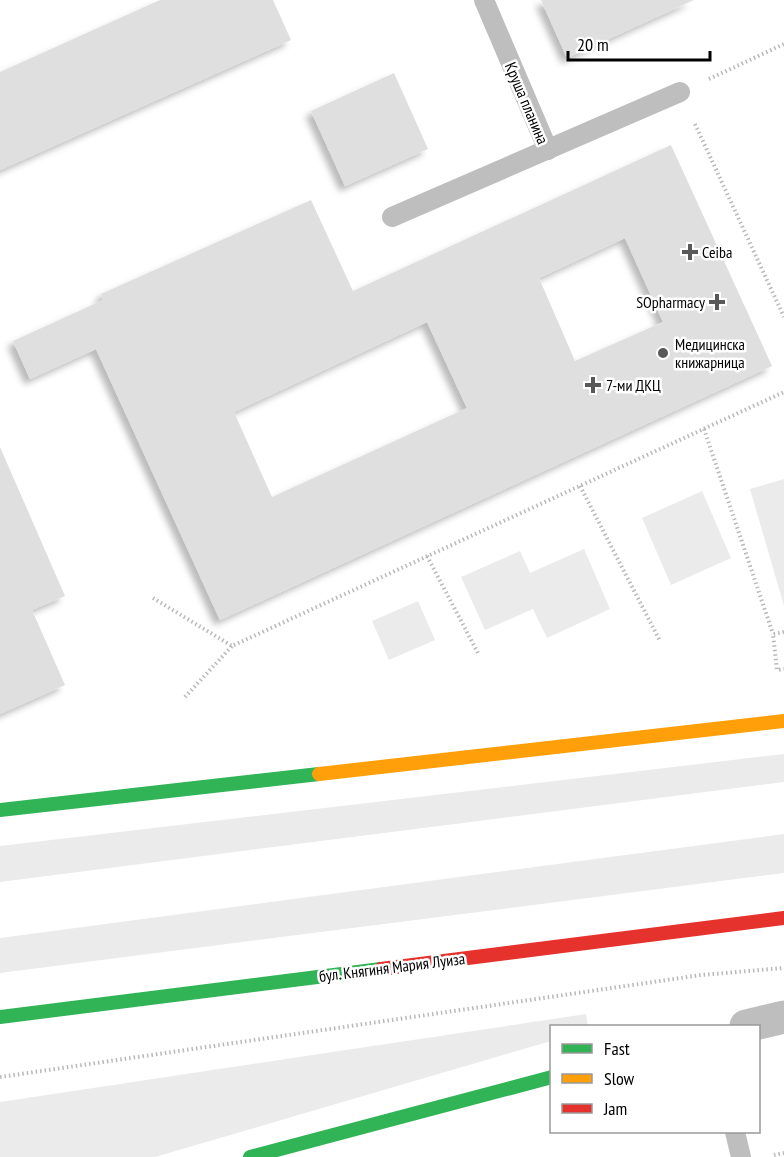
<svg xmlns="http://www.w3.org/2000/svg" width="784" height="1157" viewBox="0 0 784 1157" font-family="'PT Sans Narrow',sans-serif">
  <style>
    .green { fill: #ebebeb }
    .building { fill: #dfdfdf; fill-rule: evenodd; filter: url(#shadow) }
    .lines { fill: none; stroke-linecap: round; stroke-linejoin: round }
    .path { stroke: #b9b9b9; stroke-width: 4; stroke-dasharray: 1.5 3; stroke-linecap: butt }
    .lane { stroke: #bebebe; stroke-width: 20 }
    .street { stroke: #bebebe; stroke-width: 33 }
    .fast { stroke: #30b455; stroke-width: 14 }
    .slow { stroke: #ff9f0a; stroke-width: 14 }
    .jam { stroke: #e5322d; stroke-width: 14 }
    .poi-dot { fill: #595959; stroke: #fff; stroke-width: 2 }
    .labels { text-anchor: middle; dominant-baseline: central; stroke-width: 5; stroke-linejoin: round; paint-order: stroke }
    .street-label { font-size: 16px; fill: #000; stroke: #fff }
    .poi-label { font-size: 16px; fill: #000; stroke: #fff; text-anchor: start }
  </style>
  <defs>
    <filter id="shadow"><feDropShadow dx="-5.5" dy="5.5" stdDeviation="3" flood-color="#0004"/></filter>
  </defs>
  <rect width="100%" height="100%" fill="#fff"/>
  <g class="green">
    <path d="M784,479V606L750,489Z"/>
    <path d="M702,491L731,558L671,585L642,518Z"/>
    <path d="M584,549L610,609L547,638L533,609L485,630L461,577L520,551L530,573Z"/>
    <path d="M418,601L435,640L389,660L372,621Z"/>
    <path d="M784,754V782L0,882V846Z"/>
    <path d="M784,834V873L0,973V938Z"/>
    <path d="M586,1014L588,1026H552L551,1041L155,1157H0V1102Z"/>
  </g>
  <g class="building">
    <path d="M160,0H273L291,40L0,170V72Z"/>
    <path d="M541,0H694L567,58Z"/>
    <path d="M394,73L428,149L345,186L311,111Z"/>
    <path d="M671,145L772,366L220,620L96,349L30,379L13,341L103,300L101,294L311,200L353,291ZM625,238L663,322L575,361L539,278ZM427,322L467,408L272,497L234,412Z"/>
    <path d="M0,447L65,596L32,610L65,685L0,714Z"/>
  </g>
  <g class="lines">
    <g class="path">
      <path d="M709,79L784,44"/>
      <path d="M695,124L784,317"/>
      <path d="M704,429L773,634"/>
      <path d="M580,486L660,641"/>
      <path d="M427,556L479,655"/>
      <path d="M153,598L232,646L784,392"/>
      <path d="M784,632L773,634L777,670L784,669"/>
      <path d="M185,697L232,646"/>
      <path d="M0,1077L701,975L784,968"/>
      <path d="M774,1155L784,1153"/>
    </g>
    <g class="lane">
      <path d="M484,0L548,150"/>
      <path d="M392,217L680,92"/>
      <path d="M735,1132L741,1157"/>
    </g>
    <path class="street" d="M746,1026L784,1017"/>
    <g class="fast">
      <path d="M0,810L319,774"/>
      <path d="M0,1017L381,969"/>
      <path d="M250,1157L552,1077"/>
    </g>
    <path class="slow" d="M319,774L784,721"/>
    <path class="jam" d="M381,969L784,918"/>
  </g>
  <g class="poi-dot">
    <path d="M687 243h6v6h6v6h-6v6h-6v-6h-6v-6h6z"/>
    <path d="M714 293h6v6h6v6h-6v6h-6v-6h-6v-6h6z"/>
    <circle cx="663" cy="353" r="6"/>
    <path d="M590 376h6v6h6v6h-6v6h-6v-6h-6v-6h6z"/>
  </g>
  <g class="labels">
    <g class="street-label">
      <text transform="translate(527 103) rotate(67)">Круша планина</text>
      <text transform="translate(392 967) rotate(-7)">бул. Княгиня Мария Луиза</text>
    </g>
    <g class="poi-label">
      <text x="702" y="252">Ceiba</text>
      <text x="705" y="302" text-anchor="end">SOpharmacy</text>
      <text x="675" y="344">Медицинска<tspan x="675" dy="18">книжарница</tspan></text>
      <text x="606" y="385">7-ми ДКЦ</text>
    </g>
  </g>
  <rect x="550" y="1025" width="210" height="108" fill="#ffffff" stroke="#999999" stroke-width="1.5"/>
  <rect x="562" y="1044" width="30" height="9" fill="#30b455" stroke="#999999" stroke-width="1.5"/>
  <text x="604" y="1055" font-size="18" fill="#000000">Fast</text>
  <rect x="562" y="1074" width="30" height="9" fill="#ff9f0a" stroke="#999999" stroke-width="1.5"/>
  <text x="604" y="1085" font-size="18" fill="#000000">Slow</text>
  <rect x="562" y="1104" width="30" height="9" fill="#e5322d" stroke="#999999" stroke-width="1.5"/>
  <text x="604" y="1115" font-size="18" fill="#000000">Jam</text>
  <path d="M568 51v9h142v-9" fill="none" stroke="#000000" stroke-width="3"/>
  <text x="577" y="51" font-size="18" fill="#000000" stroke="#ffffff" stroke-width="4.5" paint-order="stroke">20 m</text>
</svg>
